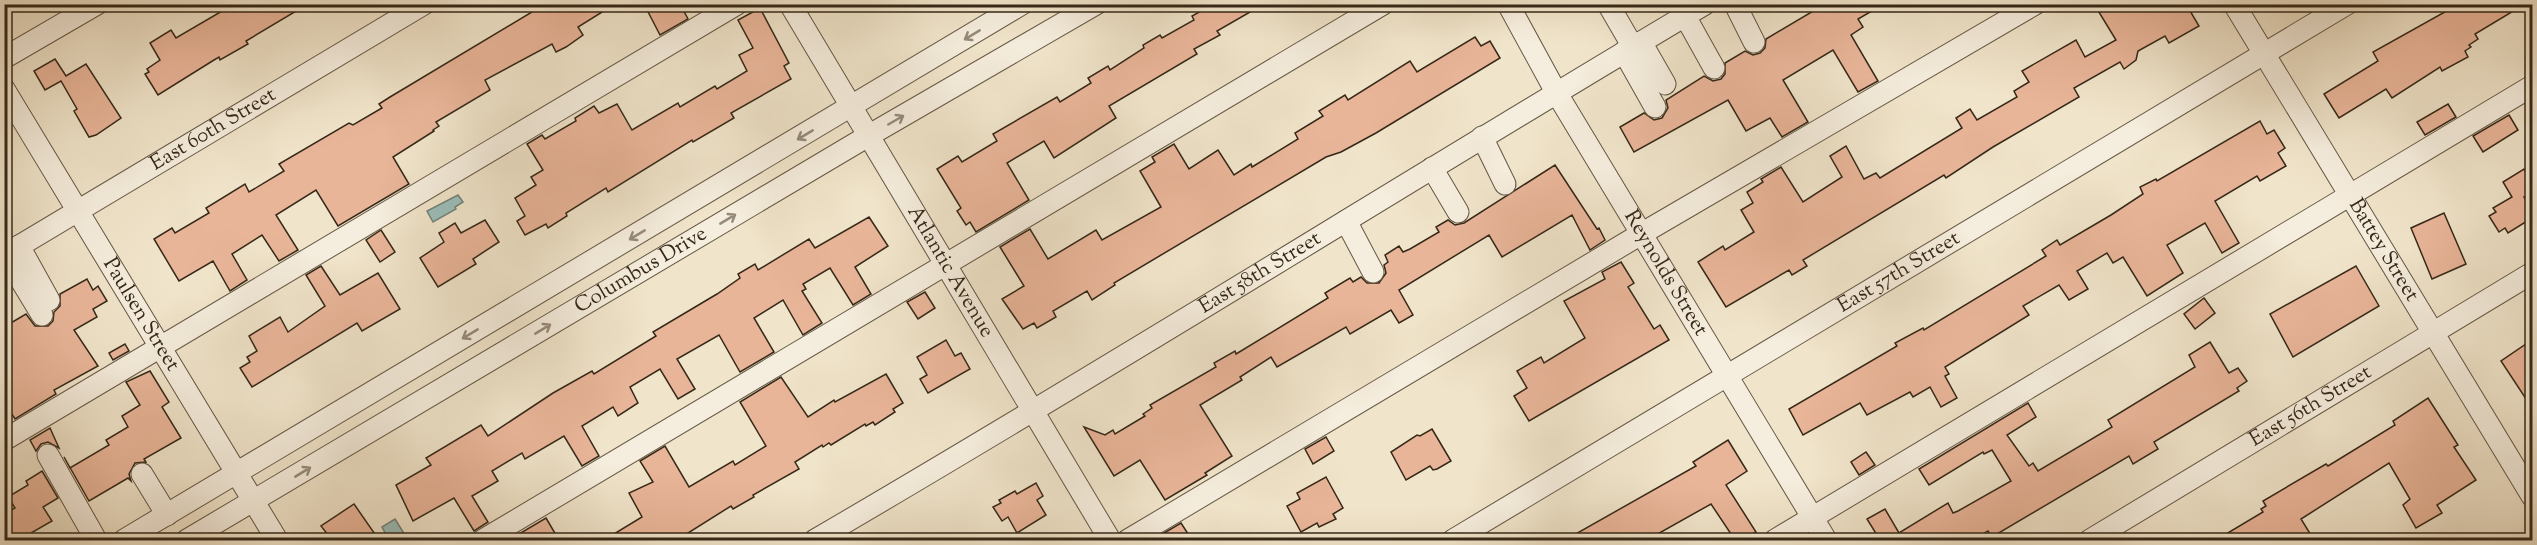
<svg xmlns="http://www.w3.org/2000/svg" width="2537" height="545" viewBox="0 0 2537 545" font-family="'Sorts Mill Goudy',serif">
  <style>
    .water { fill: #9bbeba; stroke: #728279; stroke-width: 1.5 }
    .building { fill: #e9b599; stroke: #352818; stroke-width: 1.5 }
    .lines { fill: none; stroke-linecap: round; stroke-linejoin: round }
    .minor-casing { stroke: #645744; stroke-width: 23 }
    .minor { stroke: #f5eddd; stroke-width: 21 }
    .oneway { stroke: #958a7a }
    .labels { text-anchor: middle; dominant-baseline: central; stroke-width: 4.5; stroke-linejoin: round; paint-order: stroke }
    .street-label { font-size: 21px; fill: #352818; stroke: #f5eddd }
  </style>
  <rect width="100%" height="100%" fill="#f0e4ca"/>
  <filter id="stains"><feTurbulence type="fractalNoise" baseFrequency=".00333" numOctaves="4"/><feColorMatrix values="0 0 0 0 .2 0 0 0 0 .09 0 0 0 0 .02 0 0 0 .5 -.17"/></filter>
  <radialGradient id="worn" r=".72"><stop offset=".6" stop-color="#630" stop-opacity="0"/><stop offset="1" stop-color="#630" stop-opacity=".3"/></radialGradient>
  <g class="water">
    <path d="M458,195L463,202L455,207L456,209L433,222L427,211Z"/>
    <path d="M395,519L408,540H389L382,527Z"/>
  </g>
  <g class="building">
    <path d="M234,4H308L246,41L248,44L220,60L219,57L214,60L158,95L145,74L149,72L147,69L160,60L150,43L171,30L176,38Z"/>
    <path d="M527,4H615L578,27L583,35L566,47L556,52L552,44L485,80L490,90L436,122L439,126L433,130L434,131L393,157L409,184L338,226L316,190L276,215L298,250L279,261L262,235L232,254L247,280L230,291L213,261L179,281L154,239L172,228L175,233L209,213L206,208L245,184L249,192L284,171L279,164L349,123L353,125L382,108L379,104L390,97L532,12Z"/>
    <path d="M644,4H680L688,19L660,35Z"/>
    <path d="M1200,4H1264L1217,31L1220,35L1194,49L1197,54L1109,106L1116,118L1054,158L1044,141L1007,163L1029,200L976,232L970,222L966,225L957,211L961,208L937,169L958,156L962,162L997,141L993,134L1057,97L1060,102L1091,83L1088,78L1108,66L1110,70L1144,48L1143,45L1160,35L1162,38L1194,20L1192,16L1203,10Z"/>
    <path d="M1825,4H1884L1858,19L1863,27L1851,35L1878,81L1858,92L1833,50L1783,80L1808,122L1782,137L1770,118L1746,131L1728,100L1634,152L1620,127L1644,113L1654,120L1662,118L1668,108L1666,100L1704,76L1713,81L1721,79L1725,74V63L1745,51L1753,55L1760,53L1765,48L1766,39Z"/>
    <path d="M2094,4H2186L2199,26L2169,43L2165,36L2138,51L2136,60L2124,69L2120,62L2074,88L2079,97L1993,147L1946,178L1944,175L1803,260L1807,266L1792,275L1789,270L1726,307L1698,262L1723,246L1725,250L1754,232L1741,210L1753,203L1747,192L1763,182L1761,179L1781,167L1803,202L1842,177L1830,156L1846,146L1864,179L1876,173L1880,178L1962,128L1956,118L1970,109L1977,120L2017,97L2014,91L2029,82L2022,71L2076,40L2085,57L2116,40Z"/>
    <path d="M2459,4H2525L2475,34L2478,39L2469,45L2471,47L2465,51L2468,57L2442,71L2440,67L2392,98L2386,89L2339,118L2324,94L2378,61L2373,52Z"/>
    <path d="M760,8L789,63L784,66L791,79L731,113L734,118L693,142L692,140L608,192L606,188L566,213L567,216L548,228L546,224L525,235L517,221L525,216L515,198L536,185L531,177L543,170L527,144L542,135L545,139L576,121L575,118L594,106L599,113L617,104L632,130L678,103L680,107L715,86L717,89L747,71L739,55L753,48L738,20Z"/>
    <path d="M1475,37L1481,46L1490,41L1500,58L1376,133L1341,152L1326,157L1114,283L1115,285L1092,300L1087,291L1053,311L1056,317L1037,328L1034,323L1023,329L1002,299L1024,286L1000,247L1030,229L1048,259L1096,230L1102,240L1161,207L1140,171L1155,162L1152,157L1174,144L1189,169L1218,150L1234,175L1251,164L1252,167L1298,139L1295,133L1323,116L1319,111L1345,95L1348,100L1410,61L1417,72Z"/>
    <path d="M55,59L66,76L86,64L121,118L96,135L89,137L74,111L77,109L61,81L45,90L34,71Z"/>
    <path d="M2448,104L2456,117L2425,135L2417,122Z"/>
    <path d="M2509,115L2518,130L2483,152L2473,136Z"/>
    <path d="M2260,121L2267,134L2274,130L2285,148L2278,153L2286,166L2260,181L2257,176L2215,201L2239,243L2222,253L2205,223L2167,245L2183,273L2147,296L2123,257L2113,263L2107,253L2077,271L2088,289L2069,300L2059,285L2023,306L2029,315L1945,367L1949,374L1945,376L1957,398L1941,407L1930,387L1913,397L1910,392L1867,415L1860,403L1803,435L1789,409L1897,346L1895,343L1923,328L1924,330L2046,256L2042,250L2057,240L2060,245L2111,215L2143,194L2140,187L2156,179L2157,181Z"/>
    <path d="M1555,165L1597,229L1599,228L1605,240L1590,250L1572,215L1502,257L1489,235L1399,290L1413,315L1399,323L1391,310L1350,334L1346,327L1277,367L1271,357L1240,377L1242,380L1200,405L1232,456L1205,473L1207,475L1165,500L1140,460L1114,476L1084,427L1105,435L1113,430L1115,434L1145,416L1143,414L1152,408L1150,405L1216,367L1214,363L1235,351L1236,354L1328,298L1325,293L1350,278L1353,282L1361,277L1367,283H1379L1386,273L1384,265L1388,262L1385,255L1399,246L1403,252L1410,249L1439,232L1436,227L1448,220L1455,225L1464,223Z"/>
    <path d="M2524,169L2532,184V192L2524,197L2532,210V218L2508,233L2505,228L2499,232L2489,216L2496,212L2493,208L2512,197L2503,182Z"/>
    <path d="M2444,213L2466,264L2432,279L2411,228Z"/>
    <path d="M869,217L888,246L855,267L871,294L853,305L830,268L803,284L806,289L802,291L822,323L803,335L783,300L754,318L774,352L740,372L719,335L677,359L695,389L678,399L660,369L630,387L638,403L618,416L613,407L582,426L599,456L582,466L564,436L525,459L522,453L492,471L498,481L472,496L488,522L474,531L454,498L413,521L396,485L431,465L426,458L481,425L488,436L553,393L592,371L594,374L656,336L653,332L717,294L740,278L738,274L755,264L758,270L809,239L815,248Z"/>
    <path d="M485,220L499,242L473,259L476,264L438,287L420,258L444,242L439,233L455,223L461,233Z"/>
    <path d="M381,230L395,252L380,262L366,240Z"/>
    <path d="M1621,262L1634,283L1628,287L1654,329L1660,325L1669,340L1529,421L1514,396L1527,388L1517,371L1541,357L1544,363L1585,338L1564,301L1605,279L1602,272Z"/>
    <path d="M321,266L340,295L378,273L400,309L362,331L357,323L252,387L240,368L250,362L247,357L257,351L249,336L280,317L288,332L325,306L306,275Z"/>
    <path d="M2356,266L2379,306L2293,357L2270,314Z"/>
    <path d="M87,279L93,290L98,286L107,301L93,309L97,317L74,330L98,366L54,390L56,394L15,419L4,402V327L26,314L35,326H48L53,321L54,312L60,306V294Z"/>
    <path d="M925,292L935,308L918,319L907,302Z"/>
    <path d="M2204,298L2215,313L2195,329L2184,314Z"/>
    <path d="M946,340L955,356L961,353L970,369L928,393L920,379L927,375L917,357Z"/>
    <path d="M2532,340V408L2501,361Z"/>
    <path d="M2210,342L2229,373L2238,368L2247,381L2237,388L2239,391L2154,442L2158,449L2133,464L2129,456L1992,537L1988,531L1972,540H1880L1867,519L1885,509L1899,533L1948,503L1953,513L1958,511L2011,481L1992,450L1984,454L1983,452L1929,485L1919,469L2028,403L2036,417L2007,435L2029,466L2033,463L2038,471L2112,427L2108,420L2195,367L2189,355Z"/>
    <path d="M125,344L129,351L113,360L109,353Z"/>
    <path d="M150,371L169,402L162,407L181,438L144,459L146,462L135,463L129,474L131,481L128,478L89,501L64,457L70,468L109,445L106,440L128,427L122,416L140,405L126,382Z"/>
    <path d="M886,374L903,403L893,409L895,412L875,425L873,422L866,426L865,424L831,445L829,443L823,447L822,445L795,462L799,469L753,495L754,497L733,509L731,506L677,540H604L642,517L629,493L653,482L640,461L665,446L689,487L733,461L735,465L766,446L740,402L781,377L808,417L834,400L835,402Z"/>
    <path d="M2428,398L2458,445L2454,447L2476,480L2437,505L2442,513L2416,528L2403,505L2410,499L2389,463L2301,519L2314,540H2216L2263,512L2261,509L2266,506L2263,501L2326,464L2328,466L2395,425L2393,421Z"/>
    <path d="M50,428L59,448L48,442L41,444L36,451L30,440Z"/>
    <path d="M1432,429L1451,461L1437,469L1433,470L1430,466L1406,480L1391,452L1417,435L1420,436Z"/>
    <path d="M1326,437L1334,451L1313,464L1305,449Z"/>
    <path d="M1728,440L1747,471L1726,485L1756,532L1743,540H1735L1711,504L1647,540H1565L1696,466L1693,462Z"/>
    <path d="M1866,452L1875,465L1859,475L1851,462Z"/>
    <path d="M42,471L58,498L43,507L52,521L19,540H4V514L15,508L8,497L28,485L26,481Z"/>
    <path d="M1326,477L1343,508L1333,514L1336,519L1319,527L1317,523L1301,532L1287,506L1300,499L1297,493Z"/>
    <path d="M1036,483L1043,496L1037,500L1046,515L1017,533L1008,517L1002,521L993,507L1001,503L999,500L1015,491L1017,494Z"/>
    <path d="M354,504L379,540H332L321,526Z"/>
    <path d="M546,518L559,540H507H509Z"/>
    <path d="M1181,523L1192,540H1152Z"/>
  </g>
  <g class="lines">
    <defs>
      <g id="minor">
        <path id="s1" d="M790,4L1110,540"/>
        <path id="s2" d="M1508,4L1556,92L1826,540"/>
        <path d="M1608,4L1633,47"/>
        <path d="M1735,4L1754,42"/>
        <path id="s3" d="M2234,4L2532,496"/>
        <path d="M1685,16L1714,68"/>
        <path d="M1641,42L1665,84"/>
        <path d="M1624,52L1655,107"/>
        <path d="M4,58L97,4"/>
        <path id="s4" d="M4,89L277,540"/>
        <path d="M1482,137L1505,184"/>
        <path d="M1432,168L1458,212"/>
        <path d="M1346,221L1373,272"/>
        <path d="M19,246L49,300"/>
        <path d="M5,254L42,315"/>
        <path id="s5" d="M4,255L424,4"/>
        <path d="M4,440L737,4"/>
        <path d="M48,455L96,540"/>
        <path d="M142,474L167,515"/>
        <path d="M124,540L1022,4"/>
        <path id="s6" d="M187,540L868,136L1096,4"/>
        <path d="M483,540L1383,4"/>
        <path id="s7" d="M815,540C1114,366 1407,181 1705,4"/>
        <path d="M1128,540L1641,234L2035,4"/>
        <path id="s8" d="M1453,540L2347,4"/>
        <path d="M1775,540L2532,86"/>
        <path id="s9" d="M2090,540L2532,273"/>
      </g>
    </defs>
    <use href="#minor" class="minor-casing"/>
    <use href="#minor" class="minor"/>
  </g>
  <defs><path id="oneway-shaft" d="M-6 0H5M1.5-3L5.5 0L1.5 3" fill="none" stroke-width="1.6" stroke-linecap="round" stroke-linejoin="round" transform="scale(1.5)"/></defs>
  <g class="oneway">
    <use href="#oneway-shaft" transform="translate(972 35) rotate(149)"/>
    <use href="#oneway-shaft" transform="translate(896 120) rotate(-30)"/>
    <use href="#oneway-shaft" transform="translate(805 135) rotate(149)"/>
    <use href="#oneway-shaft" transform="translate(728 219) rotate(-31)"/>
    <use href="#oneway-shaft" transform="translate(637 235) rotate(149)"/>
    <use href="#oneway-shaft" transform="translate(543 329) rotate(-31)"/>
    <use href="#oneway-shaft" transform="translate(470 334) rotate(149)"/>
    <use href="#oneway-shaft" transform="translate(303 472) rotate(-31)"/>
  </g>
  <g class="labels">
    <g class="street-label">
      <text stroke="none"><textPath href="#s5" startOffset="244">East 60th Street</textPath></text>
      <text stroke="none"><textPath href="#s3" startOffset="288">Battey Street</textPath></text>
      <text stroke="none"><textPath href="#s6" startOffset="528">Columbus Drive</textPath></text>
      <text stroke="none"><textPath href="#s1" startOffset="312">Atlantic Avenue</textPath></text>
      <text stroke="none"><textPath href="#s8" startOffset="520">East 57th Street</textPath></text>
      <text stroke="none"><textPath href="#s7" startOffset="519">East 58th Street</textPath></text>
      <text stroke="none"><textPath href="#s2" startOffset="312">Reynolds Street</textPath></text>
      <text stroke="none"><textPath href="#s4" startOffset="264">Paulsen Street</textPath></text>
      <text stroke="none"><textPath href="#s9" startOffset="258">East 56th Street</textPath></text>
    </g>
  </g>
  <rect width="2537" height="545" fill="none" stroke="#f0e4ca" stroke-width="24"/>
  <rect x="6" y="6" width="2525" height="533" fill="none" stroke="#352818" stroke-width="3"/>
  <rect x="12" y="12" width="2513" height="521" fill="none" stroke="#352818" stroke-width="1.5"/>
  <rect width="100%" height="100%" filter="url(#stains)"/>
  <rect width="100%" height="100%" fill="url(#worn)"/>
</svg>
